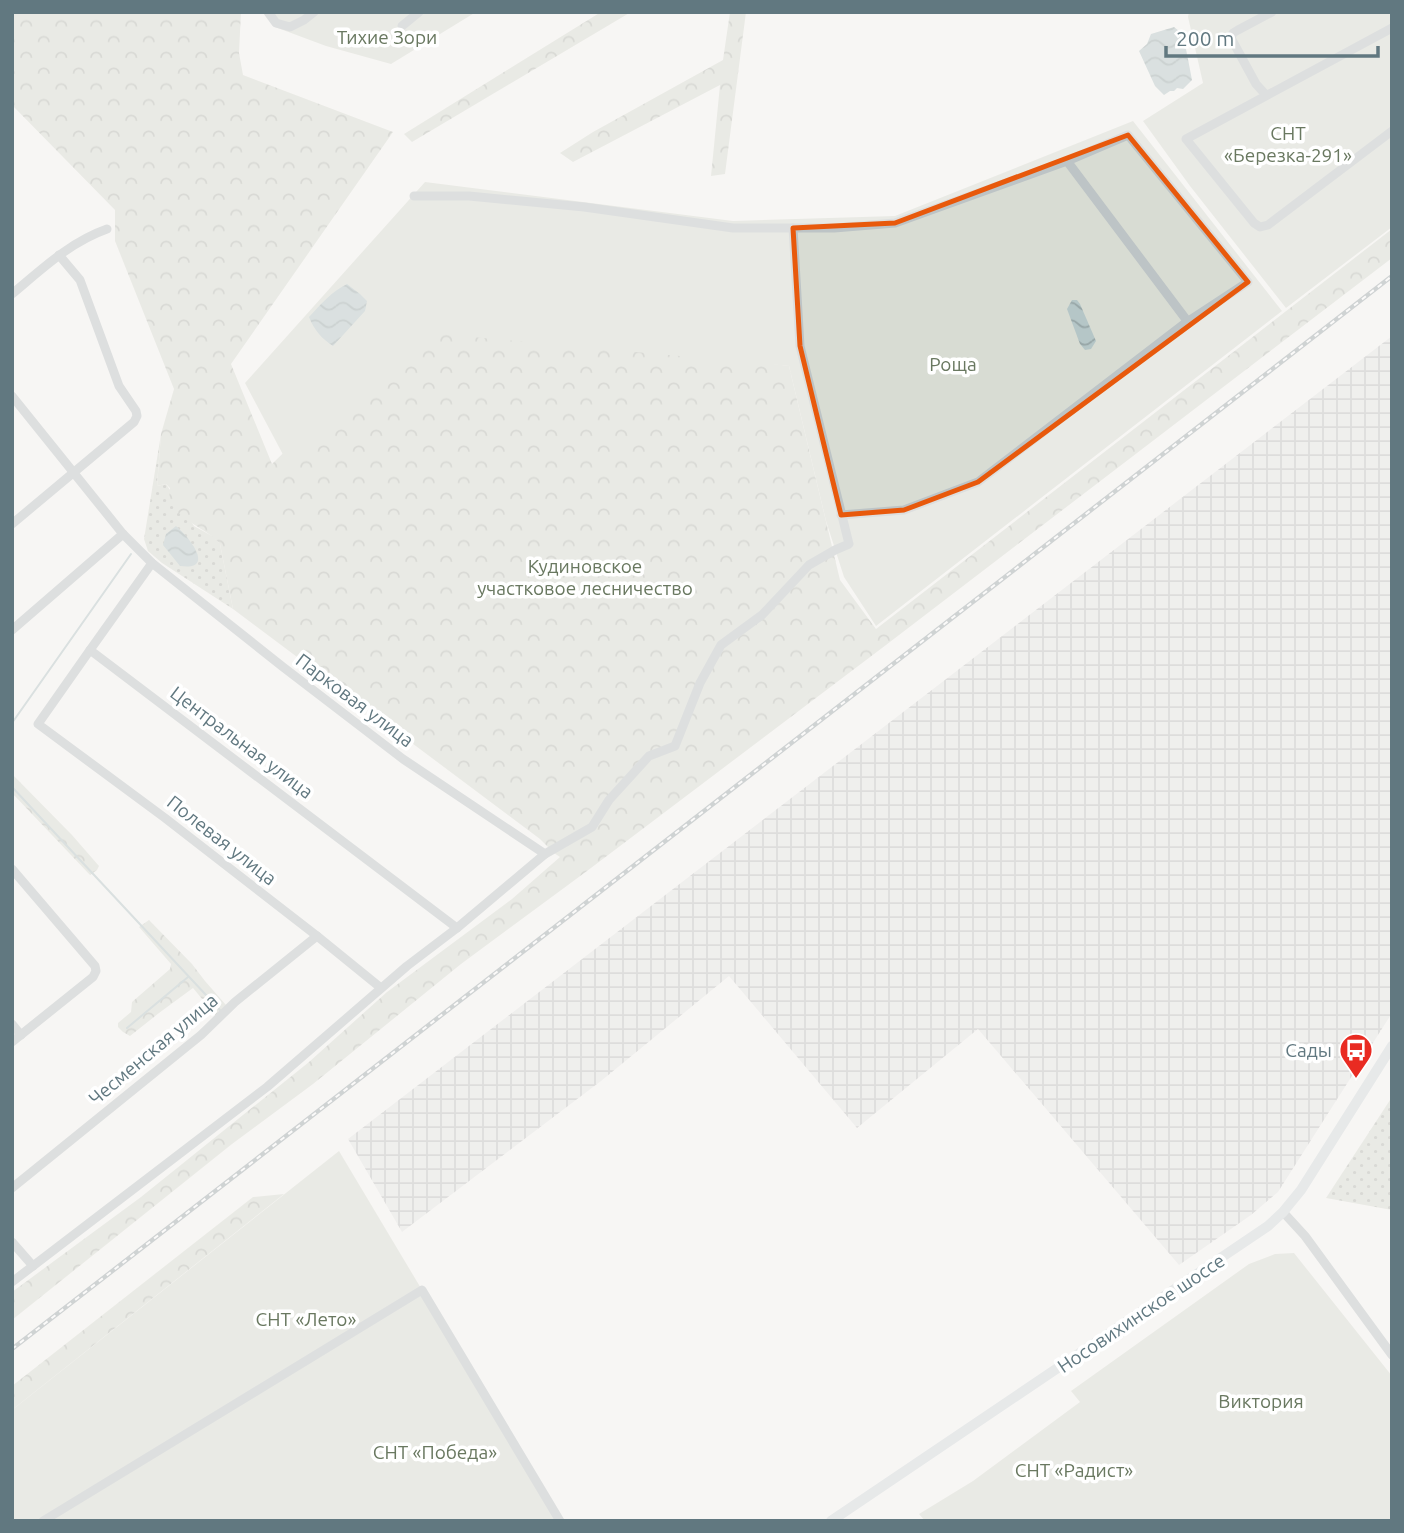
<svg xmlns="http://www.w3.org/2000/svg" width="1404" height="1533" viewBox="0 0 1404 1533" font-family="Ubuntu,sans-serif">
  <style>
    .industrial { fill: url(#industrial-grid) }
    .grass { fill: url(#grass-dots) }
    .forest { fill: url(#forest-crowns) }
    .garden { fill: #d8dcd3 }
    .water { fill: url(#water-waves) }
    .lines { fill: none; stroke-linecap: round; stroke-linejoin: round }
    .stream { stroke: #b5c6c7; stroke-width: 2 }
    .minor { stroke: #bdc4c6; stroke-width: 9 }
    .major { stroke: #d2d9dc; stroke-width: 10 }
    .rail-casing { stroke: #9ea8ac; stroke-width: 4.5 }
    .rail { stroke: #fff; stroke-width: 2; stroke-dasharray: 5; stroke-linecap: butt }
    .marked { fill: none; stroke: #e8590c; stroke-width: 5; stroke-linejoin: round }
    .labels { text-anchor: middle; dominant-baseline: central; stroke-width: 7; stroke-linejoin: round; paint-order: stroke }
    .park-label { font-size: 19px; fill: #697860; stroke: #fff }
    .street-label { font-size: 19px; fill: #617880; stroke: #fff }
    .poi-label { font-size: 19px; fill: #617880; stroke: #fff; text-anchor: end }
  </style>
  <defs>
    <pattern id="industrial-grid" width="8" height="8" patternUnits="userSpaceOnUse" patternTransform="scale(1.75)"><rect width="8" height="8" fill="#e5e6e5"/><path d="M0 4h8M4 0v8" fill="none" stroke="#bdbfbf"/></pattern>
    <pattern id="grass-dots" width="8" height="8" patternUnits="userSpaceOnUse" patternTransform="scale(1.75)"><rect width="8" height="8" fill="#d8dcd3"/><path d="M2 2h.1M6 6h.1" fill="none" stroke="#b3b7b0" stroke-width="1.8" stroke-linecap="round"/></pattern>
    <pattern id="forest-crowns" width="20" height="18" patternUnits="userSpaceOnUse" patternTransform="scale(1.75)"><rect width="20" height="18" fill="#d8dcd3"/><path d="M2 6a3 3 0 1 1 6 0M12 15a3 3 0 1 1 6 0" fill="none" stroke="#b3b7b0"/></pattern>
    <pattern id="water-waves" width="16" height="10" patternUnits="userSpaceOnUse" patternTransform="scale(1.75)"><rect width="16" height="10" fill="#b5c6c7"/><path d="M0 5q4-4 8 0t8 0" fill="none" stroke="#97a6a7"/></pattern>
  </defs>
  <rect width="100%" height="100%" fill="#f7f6f4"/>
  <path class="industrial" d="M1392,336V1013L1278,1192L1251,1215L1179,1265L978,1029L857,1128L729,976L601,1081L402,1232L348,1139Z"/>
  <g class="grass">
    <path d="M161,434L157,486L166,484L194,526L214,537L220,544L233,609L162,563L148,551L144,539Z"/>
    <path d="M1392,1097V1210L1326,1198Z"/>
  </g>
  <g class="forest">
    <path d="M12,12H241L239,53L243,75L393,132L231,364L272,464L420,319L789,366L840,580L876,629L1392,229V258L886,645L587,871L461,964L313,1084L232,1144L12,1320V1292L141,1197L309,1062L387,992L512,899L560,857L554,853L540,839L233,609L220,544C206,526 164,517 170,488L166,484L157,486L161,434L174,389L115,241V210L12,105Z"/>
    <path d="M601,12H631L412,142L404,134Z"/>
    <path d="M730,12H746L725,174L711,176L720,85L573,162L560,153L593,132L723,60Z"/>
    <path d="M12,774L72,835L99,866L97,870L90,875L12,793Z"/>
    <path d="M149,920L192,964L205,981L226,1005L217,1017L193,988L159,1013L130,1036L123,1032L118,1027V1023L131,1012L132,1002L170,969L171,964L139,927Z"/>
    <path d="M284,1194L12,1410V1386L253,1197Z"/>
  </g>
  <g class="garden">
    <path d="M264,12H476L391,64L326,46L275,27Z"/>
    <path d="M1189,12H1392V227L1286,308L1190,186L1143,121L1203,83L1188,17Z"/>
    <path d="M1133,121L1282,311L876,626L844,577L826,521L789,366L429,333L288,464L245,383L425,182L733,221L895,216Z"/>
    <path d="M339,1151L560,1521H12V1410Z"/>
    <path d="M1294,1253L1392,1376V1521H925L919,1514L973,1481L1080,1402L1071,1391L1249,1264L1275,1254Z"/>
  </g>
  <g class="water">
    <path d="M1174,27L1179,31L1183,48L1186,49L1192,80L1183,89L1177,88L1174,91H1170L1164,95L1155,86L1139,51L1147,44L1151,34Z"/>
    <path d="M347,284L360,294L367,301L365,311L333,346C322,339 314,330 309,317C321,304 331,292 347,284Z"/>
    <path d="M1072,300H1077L1080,304L1096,341L1091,349L1085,350L1080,344L1067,309Z"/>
    <path d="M176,526C188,536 217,571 180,566L163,545L166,534Z"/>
  </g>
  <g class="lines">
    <g class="stream">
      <path d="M12,723L131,554"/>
      <path d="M12,787L220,1010"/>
      <path d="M127,1028L188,977"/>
    </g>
    <g class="minor">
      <path d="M268,12L276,23L290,27L304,20L314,12"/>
      <path d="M402,26L419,12"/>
      <path d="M1392,28L1186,139L1254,223L1260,227L1268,225L1392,131"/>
      <path d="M1266,95L1256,84L1231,38L1233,33L1238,30L1272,12"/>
      <path d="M1067,161L1188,322"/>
      <path d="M414,196H469L584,207L733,228H834L895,223L1067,161L1128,135L1248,282L1184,324L978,482L904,510L841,515"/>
      <path d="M12,294C42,269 70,242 107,229"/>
      <path d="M12,396L123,534L152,563L283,667L403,759L545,854"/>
      <path d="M12,524L134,422L137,416L136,411L119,386L80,280L59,255"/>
      <path d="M152,563L90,650L457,928"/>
      <path d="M12,630L123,534"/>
      <path d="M90,650L38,724L165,818L317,936L381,988"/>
      <path d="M12,869L95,966L96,971L93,977L12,1042"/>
      <path d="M12,1024L21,1035"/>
      <path d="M12,1188L201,1035L235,1002L317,936"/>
      <path d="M1283,1212L1305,1236L1392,1355"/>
      <path d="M12,1242L33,1266"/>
      <path d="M12,1282L267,1087L407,966L457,928L545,854L592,827L609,800L649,756L675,746L700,683L721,645L762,615L809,565L835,550L849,544L800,346L793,228"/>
      <path d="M43,1521L422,1290L560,1521"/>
    </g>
    <path class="major" d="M831,1521L1268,1226L1283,1212L1301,1190L1392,1046"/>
    <defs>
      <path id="rail" d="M12,1349L1392,276"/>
    </defs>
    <use href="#rail" class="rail-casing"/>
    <use href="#rail" class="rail"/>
  </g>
  <path d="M0 0H1404V1533H0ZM1128,135L1248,282L978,482L904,510L841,515L800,346L793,228L895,223Z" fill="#f7f6f4" fill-opacity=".55" fill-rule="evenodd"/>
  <path class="marked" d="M1128,135L1248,282L978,482L904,510L841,515L800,346L793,228L895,223Z"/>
  <defs>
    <symbol id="bus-pin" viewBox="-11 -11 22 30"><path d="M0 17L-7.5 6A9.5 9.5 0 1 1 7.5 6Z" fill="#e92b22" stroke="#fff"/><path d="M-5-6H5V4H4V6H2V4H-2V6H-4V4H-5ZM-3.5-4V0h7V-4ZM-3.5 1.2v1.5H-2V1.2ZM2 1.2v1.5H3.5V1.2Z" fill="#fff"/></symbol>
  </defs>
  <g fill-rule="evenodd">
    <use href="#bus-pin" x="1337" y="1031" width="38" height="52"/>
  </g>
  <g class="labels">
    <g class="park-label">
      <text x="387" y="37">Тихие Зори</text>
      <text x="1288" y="133">СНТ<tspan x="1288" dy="22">«Березка-291»</tspan></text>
      <text x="953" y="364">Роща</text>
      <text x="585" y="566">Кудиновское<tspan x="585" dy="22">участковое лесничество</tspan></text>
      <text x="306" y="1319">СНТ «Лето»</text>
      <text x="1261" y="1401">Виктория</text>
      <text x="435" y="1452">СНТ «Победа»</text>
      <text x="1074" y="1470">СНТ «Радист»</text>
    </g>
    <g class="street-label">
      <text transform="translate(355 700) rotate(37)">Парковая улица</text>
      <text transform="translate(242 742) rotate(37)">Центральная улица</text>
      <text transform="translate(222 840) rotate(38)">Полевая улица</text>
      <text transform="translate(153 1049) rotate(-40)">Чесменская улица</text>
      <text transform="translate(1141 1313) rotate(-34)">Носовихинское шоссе</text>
    </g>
    <g class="poi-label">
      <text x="1332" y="1050">Сады</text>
    </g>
  </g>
  <rect width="1404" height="1533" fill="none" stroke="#617880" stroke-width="28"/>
  <path d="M1166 46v10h212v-10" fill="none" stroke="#617880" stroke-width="3.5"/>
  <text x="1176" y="46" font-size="21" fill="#617880" stroke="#ffffff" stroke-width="5" paint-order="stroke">200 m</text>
</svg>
